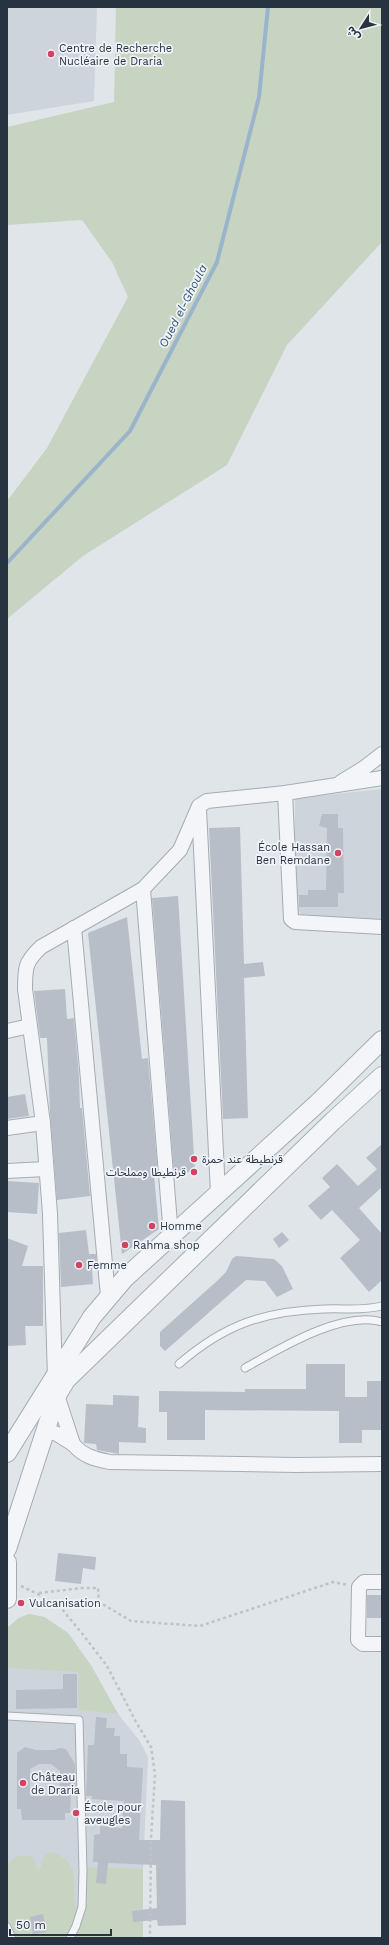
<svg xmlns="http://www.w3.org/2000/svg" width="389" height="1945" viewBox="0 0 389 1945" font-family="'Work Sans','Noto Sans Arabic',sans-serif">
  <style>
    .built { fill: #ced4dc }
    .green { fill: #c7d4c1 }
    .lines { fill: none; stroke-linecap: round; stroke-linejoin: round }
    .stream { stroke: #9ab5cb; stroke-width: 4 }
    .building { fill: #b7bec7; fill-rule: evenodd }
    .service-casing { stroke: #a5acb4; stroke-width: 9 }
    .minor-casing { stroke: #a5acb4; stroke-width: 16 }
    .tertiary-casing { stroke: #a5acb4; stroke-width: 20 }
    .path { stroke: #bec3c9; stroke-width: 2.5; stroke-dasharray: 3 3; stroke-linecap: butt }
    .service { stroke: #f3f5f8; stroke-width: 7 }
    .minor { stroke: #f3f5f8; stroke-width: 14 }
    .tertiary { stroke: #f3f5f8; stroke-width: 18 }
    .poi-dot { fill: #d24261; stroke: #f0f3f7; stroke-width: 1.5 }
    .labels { text-anchor: middle; dominant-baseline: central; stroke-width: 3.5; stroke-linejoin: round; paint-order: stroke }
    .poi-label { font-size: 11px; fill: #283342; stroke: #f0f3f7; text-anchor: start }
    .water-label { font-size: 12px; font-style: italic; fill: #315577; stroke: #f0f3f7 }
  </style>
  <rect width="100%" height="100%" fill="#e0e5ea"/>
  <g class="built">
    <path d="M7,7H97L94,101L7,115Z"/>
    <path d="M382,789V919L303,917L295,907V798Z"/>
    <path d="M29,1614L44,1617L68,1633L92,1667L118,1714L139,1740L148,1757L143,1869V1938H7V1628L19,1618Z"/>
  </g>
  <g class="green">
    <path d="M116,7H382V242L287,345L227,465L83,556L7,619V501L47,448L128,297L112,262L82,220L7,225V127L114,102Z"/>
    <path d="M29,1614L44,1617L68,1633L92,1667L118,1714L79,1710L78,1672L7,1668V1628L19,1618Z"/>
    <path d="M52,1852C81,1862 73,1886 75,1908H84L85,1867L143,1869V1938H7V1868C12,1856 23,1852 34,1858L37,1869L41,1868C41,1860 44,1854 52,1852Z"/>
  </g>
  <g class="lines">
    <path class="stream" d="M7,563L130,431L217,262L259,97L268,7"/>
  </g>
  <g class="building">
    <path d="M322,814H338V828H343L344,893H338V907H299V895H308V890H326L327,828L319,826Z"/>
    <path d="M240,827L244,964L263,962L265,976L244,978L248,1118L223,1119L209,828Z"/>
    <path d="M178,896L195,1172L174,1173L152,898Z"/>
    <path d="M127,917L142,1059L148,1058L158,1174L154,1175L159,1229L122,1254L88,933Z"/>
    <path d="M65,989L67,1019L74,1018L79,1077L80,1108H82L90,1196L57,1200L50,1113L47,1038H40L34,991Z"/>
    <path d="M25,1094L29,1116L7,1119V1097Z"/>
    <path d="M382,1144V1187L359,1208L382,1234V1280L369,1292L340,1258L360,1240L332,1210L321,1220L308,1206L330,1187L322,1178L337,1164L358,1186L377,1169L366,1158Z"/>
    <path d="M7,1181L39,1183L37,1214L7,1212Z"/>
    <path d="M86,1230L89,1254H96L97,1269H92L93,1284L61,1287L59,1233Z"/>
    <path d="M282,1232L289,1240L279,1248L273,1239Z"/>
    <path d="M7,1238L28,1246L22,1266H43V1326H25L26,1345L7,1346Z"/>
    <path d="M236,1256L274,1259L282,1266L293,1289L277,1297L265,1281L246,1280L165,1351L160,1346V1332L218,1280L226,1272L232,1259Z"/>
    <path d="M306,1364H345V1397H367V1381H382V1430H362V1443H339V1411L205,1410V1440H167V1412H159V1391L245,1392V1389H306Z"/>
    <path d="M113,1395L139,1396L138,1427L146,1428V1443L119,1442V1454L97,1450L96,1444L84,1443L86,1404L113,1405Z"/>
    <path d="M58,1553L96,1557L95,1570L83,1568L81,1584L55,1581Z"/>
    <rect x="367" y="1595" width="15" height="23"/>
    <path d="M63,1674H77V1708L16,1709V1690L63,1689Z"/>
    <path d="M96,1717L107,1718L106,1728H115L114,1736H120V1754H127V1767L143,1768L139,1840H160L161,1800L185,1801L186,1925L158,1926L157,1920L133,1922L132,1911L157,1908L156,1865L108,1863L106,1884L96,1883L98,1862H93L94,1835L100,1834V1826L122,1828L124,1801L92,1799V1796H86L88,1745H94Z"/>
    <path d="M25,1747L36,1750H54L60,1748L66,1749L75,1764L76,1795H71L70,1813H65V1820H22L21,1809H17V1753ZM39,1764H51L60,1771L59,1796H30V1769Z"/>
    <path d="M43,1914L47,1932L33,1934L30,1917Z"/>
  </g>
  <g class="lines">
    <defs>
      <g id="service">
        <path d="M179,1364C225,1324 265,1311 324,1309C344,1308 362,1311 382,1306"/>
        <path d="M245,1368C279,1349 342,1310 382,1322"/>
        <path d="M7,1716L79,1720L83,1871L82,1907L76,1926L70,1938"/>
        <path d="M7,1927L12,1938"/>
      </g>
      <g id="minor">
        <path d="M341,782L364,768L382,754"/>
        <path d="M285,793L291,919L295,922L382,927"/>
        <path d="M199,809L218,1193"/>
        <path d="M143,889L171,1236"/>
        <path d="M74,928L108,1296"/>
        <path d="M7,1031L30,1026"/>
        <path d="M7,1128L43,1123"/>
        <path d="M7,1171L46,1169"/>
        <path d="M55,1377L50,1214L43,1123L25,989C25,968 25,962 41,947L143,889L180,850L199,806L207,801L285,793L382,778"/>
        <path d="M45,1430L57,1434L73,1444L57,1395"/>
        <path d="M73,1444C83,1456 94,1459 110,1462L296,1465L382,1464"/>
        <path d="M382,1582H364L359,1587L358,1640L363,1644H382"/>
      </g>
      <g id="tertiary">
        <path d="M7,1453L92,1317L125,1278L319,1102L382,1040"/>
        <path d="M7,1549L57,1395L66,1380L333,1121L382,1076"/>
        <path d="M7,1599V1562"/>
      </g>
    </defs>
    <use href="#service" class="service-casing"/>
    <use href="#minor" class="minor-casing"/>
    <use href="#tertiary" class="tertiary-casing"/>
    <g class="path">
      <path d="M21,1586L38,1594L62,1609L84,1636L107,1666L136,1722L151,1747L155,1774L151,1838L150,1938"/>
      <path d="M39,1593L82,1588H98L99,1602L131,1621L200,1626L333,1582L348,1585"/>
    </g>
    <use href="#service" class="service"/>
    <use href="#minor" class="minor"/>
    <use href="#tertiary" class="tertiary"/>
  </g>
  <g class="poi-dot">
    <circle cx="51" cy="54" r="4"/>
    <circle cx="338" cy="853" r="4"/>
    <circle cx="194" cy="1159" r="4"/>
    <circle cx="194" cy="1172" r="4"/>
    <circle cx="152" cy="1226" r="4"/>
    <circle cx="125" cy="1245" r="4"/>
    <circle cx="79" cy="1265" r="4"/>
    <circle cx="21" cy="1603" r="4"/>
    <circle cx="23" cy="1783" r="4"/>
    <circle cx="76" cy="1813" r="4"/>
  </g>
  <g class="labels">
    <g class="poi-label">
      <text x="59" y="48">Centre de Recherche<tspan x="59" dy="13">Nucléaire de Draria</tspan></text>
      <text x="330" y="847" text-anchor="end">École Hassan<tspan x="330" dy="13">Ben Remdane</tspan></text>
      <text x="202" y="1159">قرنطيطة عند حمرة</text>
      <text x="186" y="1172" text-anchor="end">قرنطيطا ومملحات</text>
      <text x="160" y="1226">Homme</text>
      <text x="133" y="1245">Rahma shop</text>
      <text x="87" y="1265">Femme</text>
      <text x="29" y="1603">Vulcanisation</text>
      <text x="31" y="1777">Château<tspan x="31" dy="13">de Draria</tspan></text>
      <text x="84" y="1807">École pour<tspan x="84" dy="13">aveugles</tspan></text>
    </g>
    <g class="water-label">
      <text transform="translate(183 306) rotate(-63)">Oued el-Ghoula</text>
    </g>
  </g>
  <rect width="389" height="1945" fill="none" stroke="#283342" stroke-width="16"/>
  <g transform="translate(361 28) rotate(234)" stroke="#f0f3f7" stroke-width="3" paint-order="stroke">
  <path d="M0-3L7 15L0 10L-7 15Z" fill="#283342"/>
  <text y="-6" font-size="11" font-weight="bold" text-anchor="middle" fill="#283342">ش</text>
  </g>
  <path d="M10 1929v6h101v-6" fill="none" stroke="#283342" stroke-width="2"/>
  <text x="16" y="1929" font-size="12" fill="#283342" stroke="#f0f3f7" stroke-width="3" paint-order="stroke">50 m</text>
</svg>
